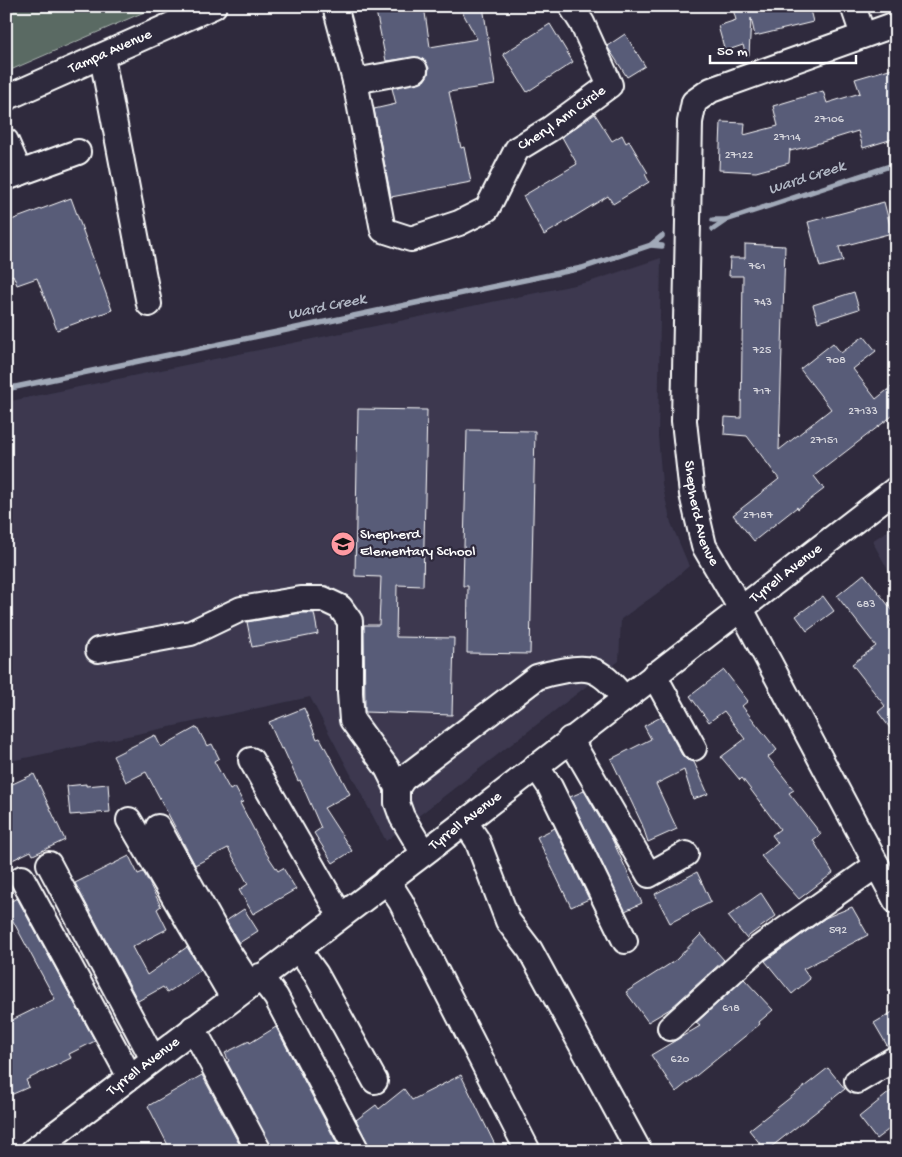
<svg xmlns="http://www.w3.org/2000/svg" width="902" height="1157" viewBox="0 0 902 1157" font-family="'Gochi Hand',sans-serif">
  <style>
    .built { fill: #3c394f }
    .green { fill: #5a6b63; stroke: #acb5b1 }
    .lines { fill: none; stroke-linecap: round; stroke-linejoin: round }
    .stream { stroke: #a1a9b8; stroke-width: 5.5 }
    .building { fill: #595b78; stroke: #fff }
    .minor-casing { stroke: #fff; stroke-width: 28 }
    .minor { stroke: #2f2a3d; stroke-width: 24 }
    .labels { text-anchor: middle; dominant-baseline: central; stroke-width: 4.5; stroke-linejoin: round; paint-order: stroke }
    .number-label { font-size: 12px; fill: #d6d6dd }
    .street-label { font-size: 15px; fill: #fff; stroke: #2f2a3d }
    .poi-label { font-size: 15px; fill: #fff; stroke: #2f2a3d; text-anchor: start }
    .water-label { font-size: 16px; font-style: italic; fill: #b1b7c4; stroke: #2f2a3d }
  </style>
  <rect width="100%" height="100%" fill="#2f2a3d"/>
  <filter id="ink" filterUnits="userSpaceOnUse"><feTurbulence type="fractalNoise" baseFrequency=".02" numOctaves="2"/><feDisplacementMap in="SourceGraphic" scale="10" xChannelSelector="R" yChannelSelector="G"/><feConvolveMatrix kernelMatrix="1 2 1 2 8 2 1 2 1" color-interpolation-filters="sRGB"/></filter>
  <g filter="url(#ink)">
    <g class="built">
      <path d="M661,258L658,436L662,484L671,523L689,566L659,592L621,619L619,661L386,841L310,697L6,762V402L589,282Z"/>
      <path d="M896,525V584L872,541Z"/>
    </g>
    <path class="green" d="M6,6H158L6,72Z"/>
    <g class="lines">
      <g class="stream">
        <path d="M713,220H726"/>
        <path d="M713,229L726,220L896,164"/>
        <path d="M651,245L662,246"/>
        <path d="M6,389L582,268L651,245L662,236"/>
      </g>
    </g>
    <g class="building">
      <path d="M375,6H424L430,47L477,39L459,6H483L495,85L449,92L461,148L464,147L471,182L391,197L374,109L396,104L392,88L424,81L428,75L429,68L425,61L419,57L386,61Z"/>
      <path d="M732,6H809L813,22L755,36L751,18L749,55L746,56L743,45L725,51L718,26L736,20Z"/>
      <path d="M550,24L573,62L527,92L503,54Z"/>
      <path d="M625,34L645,66L627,77L607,46Z"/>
      <path d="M896,67V138L863,148L858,131L806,147L790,151V149L789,163L756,172L719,170L721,122L745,123L744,135L778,126L773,106L823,91L827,103L860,93L855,79Z"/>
      <path d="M595,114L612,141L622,135L626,143L629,141L648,173L645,174L649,182L613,204L608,196L544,235L523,196L577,164L562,137Z"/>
      <path d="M71,198L112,310L57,330L37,278L17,285L13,275L6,278V222Z"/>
      <path d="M884,202L892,233L839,247L843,261L820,267L808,222Z"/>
      <path d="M745,244L785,246L779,450L831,409L800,369L833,343L841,353L864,336L876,351L853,369L876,399L896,383V413L814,476L824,489L798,509L797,507L754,541L733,515L779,479L747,436L724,434L725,417L741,418L743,276H729L730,258H745Z"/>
      <path d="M854,292L859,309L818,322L813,305Z"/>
      <path d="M358,409L427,410L423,586L397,585L396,637L454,638L452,715L365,712L364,625H379L381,577L355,576Z"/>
      <path d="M467,430L535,431L530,654L467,653L468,586H463Z"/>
      <path d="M864,574L896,615L889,623L896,632V736L878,712L885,706L852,664L876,646L837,596Z"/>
      <path d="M823,596L834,611L807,631L796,616Z"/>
      <path d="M302,613H314L318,634L252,647L247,622Z"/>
      <path d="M724,670L748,701L742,706L777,750L768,757L794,790L789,793L821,834L813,840L833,873L799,899L761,856L778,843L772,835L780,829L742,778L740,780L721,757L745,739L724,711L709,722L690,696Z"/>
      <path d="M304,708L317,739L320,738L350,794L324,808L352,851L333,863L314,833L321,828L300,780L298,781L283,748L281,749L269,722Z"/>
      <path d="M661,717L682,755L687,760L694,762L708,794L693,799L684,770L656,784L677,829L648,842L642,824L611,759L651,739L644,726Z"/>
      <path d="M197,727L207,746L212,744L219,758L214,761L230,790L235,787L243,802L240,803L266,853L278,871L283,868L296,889L253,914L239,890L248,884L228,848L195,865L146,772L126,782L113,756L155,735L161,747Z"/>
      <path d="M34,774L65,840L33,855L31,851L6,863V787Z"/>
      <path d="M86,784V786L108,784L110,812L70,815L67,786Z"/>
      <path d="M584,791L612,839L642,903L625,911L570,797Z"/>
      <path d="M555,828L589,899L571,907L537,837Z"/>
      <path d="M129,856L138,874L143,872L145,875L161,906L157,909L167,929L132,947L147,975L187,947L201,970L167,993L163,987L138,1001L75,883Z"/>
      <path d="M697,872L711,902L670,923L655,894Z"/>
      <path d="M761,893L776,916L746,938L728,916Z"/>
      <path d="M17,898L95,1041L69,1054L71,1058L26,1080L29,1087L6,1097V1023L55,999L6,908V904Z"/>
      <path d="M852,907L868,935L803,969L810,979L792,994L765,961L825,918Z"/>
      <path d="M244,909L258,931L239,943L226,921Z"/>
      <path d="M701,934L724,960L670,1009L648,1022L626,992L676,960Z"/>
      <path d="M744,979L773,1010L759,1022L760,1024L676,1092L651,1055L700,1026L696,1023Z"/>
      <path d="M896,1010V1044L888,1047L874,1023Z"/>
      <path d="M276,1027L341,1151H273L227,1062L229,1061L225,1053L249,1041L250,1043Z"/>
      <path d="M828,1068L845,1089L766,1151L749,1130Z"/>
      <path d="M202,1075L243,1151H171L148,1106Z"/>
      <path d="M461,1075L498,1151H371L356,1120L376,1105L379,1109L404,1089L412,1100Z"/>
      <path d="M896,1087V1124L876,1139L859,1117Z"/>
    </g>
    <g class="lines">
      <defs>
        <g id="minor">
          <path id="s1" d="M335,6L355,81L383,230L411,239L459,223L487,209L517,149L550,129L610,85L582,23L571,6"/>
          <path d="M853,6L863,35"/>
          <path id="s2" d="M896,24L711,90L694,102L690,122L684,421L692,494L704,546L741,609L896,901"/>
          <path d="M102,57L149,304"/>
          <path d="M355,81L415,70"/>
          <path id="s3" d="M6,98L214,6"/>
          <path d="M6,141L20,173"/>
          <path d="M6,178L78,152"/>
          <path d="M98,650L191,633L241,609L301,599H323L340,607L350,621V693L352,720L387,768L397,788V803L402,817L423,852"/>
          <path d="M654,675L694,748"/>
          <path d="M570,739L649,875L686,854"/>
          <path d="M251,760L340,915"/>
          <path d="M536,766L550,787L625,941"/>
          <path d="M397,788L403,779L537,677C550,673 578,666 591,670C605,674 615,688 624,698"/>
          <path d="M129,820L233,998"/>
          <path d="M465,822L477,840L508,921L530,950L639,1151"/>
          <path d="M158,827L225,947L250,985"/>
          <path d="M49,864L153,1059"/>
          <path d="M22,878L130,1077"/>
          <path d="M387,880L401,902L528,1151"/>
          <path d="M298,949L316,974L375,1081"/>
          <path d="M260,976L276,997L357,1151"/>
          <path d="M193,1028L259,1151"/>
          <path d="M670,1028L756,950L877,865"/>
          <path d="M857,1081L896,1058"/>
          <path id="s4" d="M33,1151L465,822L896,489"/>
        </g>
      </defs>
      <use href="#minor" class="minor-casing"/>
      <use href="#minor" class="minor"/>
    </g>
  </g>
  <defs>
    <symbol id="school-disc" viewBox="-11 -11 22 22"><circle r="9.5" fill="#ff9aa2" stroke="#2f2a3d"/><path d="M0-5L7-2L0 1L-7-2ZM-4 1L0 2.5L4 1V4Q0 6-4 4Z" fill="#111"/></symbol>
  </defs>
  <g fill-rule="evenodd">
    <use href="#school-disc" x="329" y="530" width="28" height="28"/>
  </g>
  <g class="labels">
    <g class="number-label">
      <text x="829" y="120">27106</text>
      <text x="787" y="138">27114</text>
      <text x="739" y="156">27122</text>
      <text x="757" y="267">761</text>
      <text x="763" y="303">743</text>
      <text x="762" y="351">725</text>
      <text x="836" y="361">708</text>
      <text x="762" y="392">717</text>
      <text x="863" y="412">27133</text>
      <text x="824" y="441">27151</text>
      <text x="758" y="516">27187</text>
      <text x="866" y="605">683</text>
      <text x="838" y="931">592</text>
      <text x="731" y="1009">618</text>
      <text x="680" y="1060">620</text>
    </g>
    <g class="street-label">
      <text stroke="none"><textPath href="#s3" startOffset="114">Tampa Avenue</textPath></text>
      <text stroke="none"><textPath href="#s1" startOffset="462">Cheryl Ann Circle</textPath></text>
      <text stroke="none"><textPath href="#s2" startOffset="631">Shepherd Avenue</textPath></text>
      <text stroke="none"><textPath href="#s4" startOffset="949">Tyrrell Avenue</textPath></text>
      <text stroke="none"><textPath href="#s4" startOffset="544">Tyrrell Avenue</textPath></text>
      <text stroke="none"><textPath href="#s4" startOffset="139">Tyrrell Avenue</textPath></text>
    </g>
    <g class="poi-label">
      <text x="360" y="535">Shepherd<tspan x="360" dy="17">Elementary School</tspan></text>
    </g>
    <g class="water-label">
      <text transform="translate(807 179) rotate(-18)">Ward Creek</text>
      <text transform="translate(327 308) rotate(-12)">Ward Creek</text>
    </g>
  </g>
  <rect width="902" height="1157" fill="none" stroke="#2f2a3d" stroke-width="25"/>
  <rect x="12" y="12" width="877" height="1132" fill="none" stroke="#fff" stroke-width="2" filter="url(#ink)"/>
  <path d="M710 55v8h146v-8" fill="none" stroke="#ffffff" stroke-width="2.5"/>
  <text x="717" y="55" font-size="15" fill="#ffffff" stroke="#2f2a3d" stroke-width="4" paint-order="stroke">50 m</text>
</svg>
